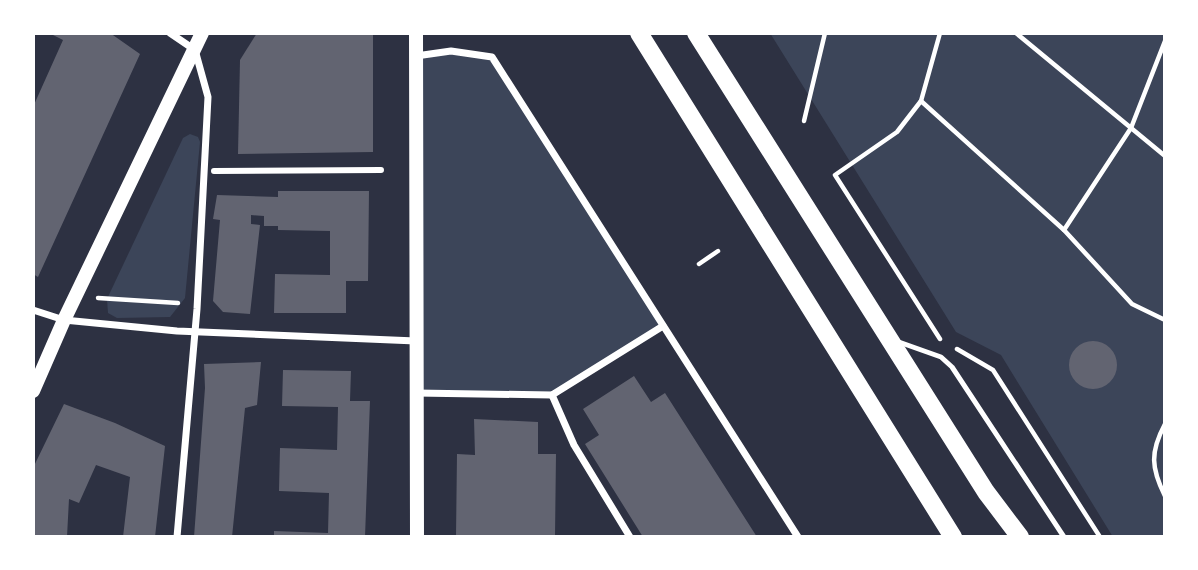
<svg xmlns="http://www.w3.org/2000/svg" width="1198" height="570" viewBox="0 0 1198 570" font-family="'PT Sans Narrow',sans-serif">
  <style>
    .green { fill: #3c4559 }
    .building { fill: #626471 }
    .lines { fill: none; stroke-linecap: round; stroke-linejoin: round }
    .path { stroke: #fff; stroke-width: 4.5 }
    .service { stroke: #fff; stroke-width: 5 }
    .pedestrian { stroke: #fff; stroke-width: 6 }
    .minor { stroke: #fff; stroke-width: 7 }
    .secondary { stroke: #fff; stroke-width: 14 }
    .primary { stroke: #fff; stroke-width: 18 }
  </style>
  <rect width="100%" height="100%" fill="#2d3142"/>
  <g class="green">
    <path d="M770,33H1165V537H1113L1001,355L956,332Z"/>
    <path d="M451,51L492,57L663,326L552,395L415,393L416,56Z"/>
    <path d="M190,134L198,137L200,142L185,298L170,317L117,318L108,313L107,299L183,138Z"/>
  </g>
  <g class="building">
    <path d="M49,33H110L140,54L38,277L33,274V107L63,40Z"/>
    <path d="M257,33H373V152L238,154L240,60Z"/>
    <path d="M278,191H369L368,281H346V313H274L275,274L330,275V231L278,230V226H264V216L251,215V224L260,225L250,314L223,312L213,301L220,220L213,219L217,195L278,197Z"/>
    <circle cx="1093" cy="365" r="24"/>
    <path d="M261,362L257,405L245,408L232,537H194L205,388L204,364Z"/>
    <path d="M283,370L351,371L350,401H370L365,537H274V531L328,533L329,493L279,491L280,448L337,450L338,407L282,406Z"/>
    <path d="M634,376L651,402L665,393L757,537H643L585,444L599,435L583,409Z"/>
    <path d="M64,404L115,423L165,446L155,537H123L130,477L96,465L79,503L69,499L67,537H33V468Z"/>
    <path d="M474,419L538,422V454H556L555,537H456L457,454L475,455Z"/>
  </g>
  <g class="lines">
    <g class="path">
      <path d="M940,33L921,101L897,132L835,175L940,339"/>
      <path d="M1016,33L1165,156"/>
      <path d="M921,101L1064,230L1132,304L1165,320"/>
      <path d="M804,121L825,33"/>
      <path d="M1064,230L1131,128L1165,41"/>
      <path d="M699,264L718,251"/>
      <path d="M98,298L178,303"/>
      <path d="M957,349L993,370L1100,537"/>
      <path d="M1165,424C1150,452 1151,468 1165,496"/>
    </g>
    <path class="service" d="M896,341L941,357L952,367L1064,537"/>
    <path class="pedestrian" d="M214,171L381,170"/>
    <g class="minor">
      <path d="M170,33L195,50L208,97L197,309L177,537"/>
      <path d="M416,56L451,51L492,57L798,537"/>
      <path d="M33,310L64,320L177,331L416,341"/>
      <path d="M416,393L552,395L663,326"/>
      <path d="M552,395L574,445L630,537"/>
    </g>
    <g class="secondary">
      <path d="M416,33L417,537"/>
      <path d="M33,391L64,320L202,33"/>
    </g>
    <g class="primary">
      <path d="M639,33L953,537"/>
      <path d="M696,33L986,492L1020,537"/>
    </g>
  </g>
  <rect width="1198" height="570" fill="none" stroke="#ffffff" stroke-width="70"/>
</svg>
